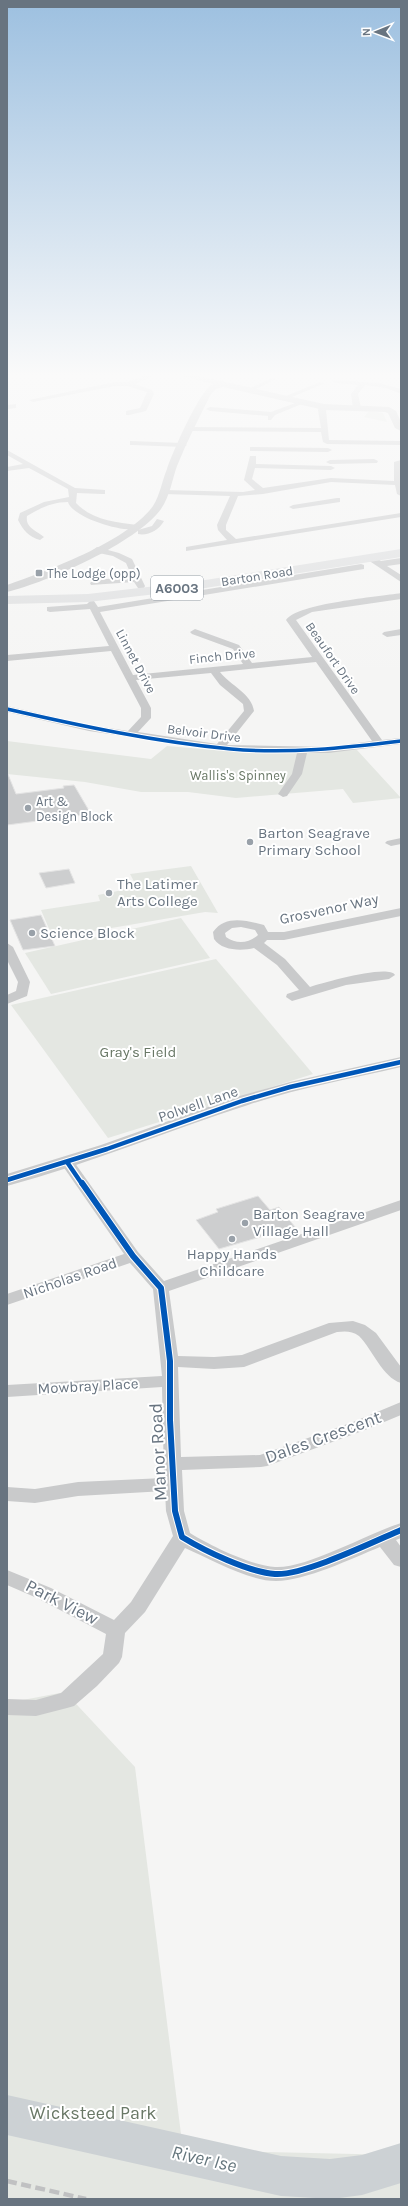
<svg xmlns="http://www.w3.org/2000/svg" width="408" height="2206" viewBox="0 0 408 2206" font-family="Karla,sans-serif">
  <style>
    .green { fill: #e4e7e2 }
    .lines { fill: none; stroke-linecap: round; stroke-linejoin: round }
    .river { fill: #ccd1d4; fill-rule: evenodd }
    .building { fill: #cdcecf; stroke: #e4e4e4 }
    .minor { fill: #c9cacb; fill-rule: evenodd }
    .tertiary { fill: #c9cacb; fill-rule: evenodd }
    .primary { fill: #dedfe0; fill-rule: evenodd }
    .rail { stroke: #c0c1c2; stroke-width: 4.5; stroke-dasharray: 10 4.5; stroke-linecap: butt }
    .cycleway-far2-casing { stroke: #fff; stroke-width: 5.5 }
    .cycleway-far1-casing { stroke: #fff; stroke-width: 7 }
    .cycleway-casing { stroke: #fff; stroke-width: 8 }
    .cycleway-far2 { stroke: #0057b8; stroke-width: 3.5 }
    .cycleway-far1 { stroke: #0057b8; stroke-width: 4.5 }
    .cycleway { stroke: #0057b8; stroke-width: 6 }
    .poi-dot { fill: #99a1a9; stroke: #fff; stroke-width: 1.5 }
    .labels { text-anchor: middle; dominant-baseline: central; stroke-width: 4; stroke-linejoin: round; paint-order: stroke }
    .far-poi-label { font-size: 13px; fill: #687480; stroke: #fff; text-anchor: start }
    .far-street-label { font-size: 13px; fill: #687480; stroke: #fff }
    .far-park-label { font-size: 13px; fill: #697866; stroke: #fff }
    .shield { fill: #fff; stroke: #959ea6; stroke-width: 1 }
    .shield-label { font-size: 14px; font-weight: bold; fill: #687480 }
    .poi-label { font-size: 15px; fill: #687480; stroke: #fff; text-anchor: start }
    .street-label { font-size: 15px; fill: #687480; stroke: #fff }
    .park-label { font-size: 15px; fill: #697866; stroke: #fff }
    .near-street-label { font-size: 18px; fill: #687480; stroke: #fff }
    .near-park-label { font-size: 18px; fill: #697866; stroke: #fff }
    .near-water-label { font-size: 19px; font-style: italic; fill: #64757c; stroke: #fff }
  </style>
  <rect width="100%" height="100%" fill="#f5f5f4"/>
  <g class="green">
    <path d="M369,411L383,413L387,422L364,417Z"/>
    <path d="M7,741L151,759L167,746L249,753L357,750L401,798L353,803L343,789L236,798L188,792H141L85,782L7,774Z"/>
    <path d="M191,866L218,913L205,912L53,938L41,910L100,901L98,895L137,887L130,874Z"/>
    <path d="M181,918L210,958L51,994L25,953Z"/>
    <path d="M216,959L313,1074L108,1138L11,1005Z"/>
    <path d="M65,1692L135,1767L183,2150L401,2155V2199H7V1703Z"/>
  </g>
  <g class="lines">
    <path class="river" d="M7,2095L281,2156L330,2159L362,2155L401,2143V2183L362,2195L332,2199L281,2196L7,2135Z"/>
  </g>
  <g class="building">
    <path d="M7,772L16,794L64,788L63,786L74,785L91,814L7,825Z"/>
    <path d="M69,869L75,883L46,888L39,873Z"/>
    <path d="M41,915L55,946L23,950L10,920Z"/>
    <path d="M258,1196L270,1210L279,1207L295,1227L219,1249L196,1220L218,1212L216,1209Z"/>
  </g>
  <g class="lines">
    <g class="minor">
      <path d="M151,373H160L135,384L152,390L154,394L146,411L129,415H126V411L140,408L147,392L127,386H115L33,402L29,400L115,382H127Z"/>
      <path d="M271,378L276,379L250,392L245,391Z"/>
      <path d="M334,380L379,383L401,389V394L386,388L365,385L358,394L361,408L357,410L353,408L351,394L358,385L336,383L333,381Z"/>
      <path d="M320,382L325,383L285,400L279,399Z"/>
      <path d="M298,402L304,403L275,415L271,420H268V416L210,411L206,409L210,407L271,412Z"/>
      <path d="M16,404V408L7,409V405Z"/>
      <path d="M321,405L328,407L326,410L329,440L401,441V445L327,444L323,442L321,432L190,431L186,429L190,427L321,428L318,410Z"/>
      <path d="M130,441L183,443L187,445L183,447L133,445H130Z"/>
      <path d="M250,447L328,448L332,450L328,452L253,451H250Z"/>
      <path d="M7,450L75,488L105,490V494H102L77,493L76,503C92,520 115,522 137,525L141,527C131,536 72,518 68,502C53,502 40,508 27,516C25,528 37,531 44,537L40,540C29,537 23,530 18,520L20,513L44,502L69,497L68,489L29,468L7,471V467L23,464L7,455Z"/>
      <path d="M250,456H256V464L331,466L335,468L331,470L255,468L252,479L263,488L331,478L394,481V462L401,460V496L397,494L395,485L331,482L263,494L238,496L226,525V530L236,539L401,513V517L186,551V547L227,540L218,530L217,525L230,496L164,494L160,492L164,490L243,492L255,490L244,480Z"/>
      <path d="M374,459L378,461L377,463L330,464L326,462L330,460Z"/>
      <path d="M337,498H340V502L293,509L289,507L293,505Z"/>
      <path d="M157,519L164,521C159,530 148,536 138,534V530L152,526Z"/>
      <path d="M97,547L119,553L132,559L145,586L144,588H138L134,582L91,585L90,583L94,580L132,577L126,563L113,556L94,552L93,550Z"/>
      <path d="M371,555L381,561L401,558V564L387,566L401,575V582L368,560V556Z"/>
      <path d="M361,564L364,565V569L100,612L133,675L243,664L233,649L192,634L190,632L195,629L239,645L252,663L312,657L286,620C298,603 378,597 401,593V599L312,612L296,620L382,740L401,738V744L328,753H307L302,774L287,796L283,797L278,794L292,774L297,753L232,752L89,731L7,712V706L89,725L128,731L141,717V708L111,651L7,661V655L109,646L90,609L50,612L47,611V607L87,604L91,600L94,601L98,607ZM316,662L372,741L328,747L227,745L254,711C252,694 230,685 220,672ZM211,673L220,685L243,704L244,711L217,744L138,732L151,718V708L136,680Z"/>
      <path d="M401,629V635L387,637L382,634L384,632Z"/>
      <path d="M401,838V844L391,846L385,843L387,841Z"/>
      <path d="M401,908V916L284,940H267L264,943L285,959L310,987C323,983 388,964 395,975L389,979L346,985L292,1001L286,997L287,994L299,990L277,965L254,948C242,951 222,951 214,939L213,932C226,914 247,921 264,925L268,932H284ZM241,927L255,930L258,935C248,944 236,944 226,937L225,933L232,928Z"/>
      <path d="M7,943L13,947L30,982L27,996L7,1004V995L16,991L18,982L7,960Z"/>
      <path d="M67,1158L72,1159L138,1252L164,1281L401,1200V1210L169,1291L178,1356L214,1357L242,1355L329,1323L353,1321L365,1325L376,1333L401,1367V1383C382,1377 373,1350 359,1336C352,1331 346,1331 337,1332L244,1367L214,1369L178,1367L181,1457L260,1455L353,1422L401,1402V1415L365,1430L267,1466L261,1467L182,1470L184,1511L190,1533C211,1546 250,1565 275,1567C306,1569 369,1533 401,1523V1538L396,1540L401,1547V1567L394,1565L380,1547C353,1558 305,1581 276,1581C249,1581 210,1559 185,1548L145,1612L125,1633L122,1657L119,1663L97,1686L74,1706L67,1708L36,1716L7,1715V1699L36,1700L61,1693L103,1654L106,1634L37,1598L7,1585V1570L51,1588L114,1620L131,1602L173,1536L166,1511L165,1491L78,1496L35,1503L7,1501V1487L35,1489L78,1482L164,1478L162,1387L7,1397V1385L162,1376L153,1289L130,1263L7,1305V1294L124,1254L60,1162L62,1159Z"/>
    </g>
    <g class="tertiary">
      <path d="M170,373H185L324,404L389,407L396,411L401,422V431L395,428L388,413L385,412L324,410L223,387L216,389L211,394C199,418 187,441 177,466C172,480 170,496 161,509C136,543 48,582 7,592V585C47,571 128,541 153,506C160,495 162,481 167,469C172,454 200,389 213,384Z"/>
      <path d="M401,1057V1067C350,1079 298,1088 248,1105C167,1131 89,1164 7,1186V1174L101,1145L236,1097L290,1082Z"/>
    </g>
    <path class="primary" d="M401,549V557L199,589L88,602L7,604V596L88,594L199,581Z"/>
    <path class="rail" d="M7,2181L86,2199"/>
    <defs>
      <path id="cycleway-far2" d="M7,709C81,726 156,742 231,749C288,754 345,748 401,741"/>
      <g id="cycleway-far1">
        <path d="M67,1162L82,1184"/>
        <path d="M7,1180L107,1149L242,1101L290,1087L401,1062"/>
      </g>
      <path id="cycleway" d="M82,1183L133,1256L161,1288L170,1361V1420L175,1511L182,1537C205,1551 248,1572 275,1574C303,1576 373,1542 401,1530"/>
    </defs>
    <use href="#cycleway-far2" class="cycleway-far2-casing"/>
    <use href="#cycleway-far1" class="cycleway-far1-casing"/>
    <use href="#cycleway" class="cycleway-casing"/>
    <use href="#cycleway-far2" class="cycleway-far2"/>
    <use href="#cycleway-far1" class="cycleway-far1"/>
    <use href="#cycleway" class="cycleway"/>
  </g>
  <linearGradient id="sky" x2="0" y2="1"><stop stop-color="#9dc0e0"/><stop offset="0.55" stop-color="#fafafa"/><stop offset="1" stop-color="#fafafa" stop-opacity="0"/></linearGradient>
  <rect width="408" height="682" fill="url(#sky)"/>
  <g class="poi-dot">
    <rect x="35" y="569" width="8" height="8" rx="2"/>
    <circle cx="28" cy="808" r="4"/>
    <circle cx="250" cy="842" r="4"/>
    <circle cx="109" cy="893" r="4"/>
    <circle cx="32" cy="933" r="4"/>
    <circle cx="245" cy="1223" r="4"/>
    <circle cx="232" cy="1239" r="4"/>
  </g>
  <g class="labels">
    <g class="far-poi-label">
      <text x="47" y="573">The Lodge (opp)</text>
      <text x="36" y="801">Art &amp;<tspan x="36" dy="15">Design Block</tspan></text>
    </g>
    <g class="far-street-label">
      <text transform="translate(257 576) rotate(-9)">Barton Road</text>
      <text transform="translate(222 656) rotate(-6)">Finch Drive</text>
      <text transform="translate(333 658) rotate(55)">Beaufort Drive</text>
      <text transform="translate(136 661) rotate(62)">Linnet Drive</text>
      <text transform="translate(204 733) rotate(7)">Belvoir Drive</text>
    </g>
    <g class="far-park-label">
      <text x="238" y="775">Wallis's Spinney</text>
    </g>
    <rect class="shield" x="151" y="576" width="52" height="24" rx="3"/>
    <g class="shield-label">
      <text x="177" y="588">A6003</text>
    </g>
    <g class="poi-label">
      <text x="258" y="833">Barton Seagrave<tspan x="258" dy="17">Primary School</tspan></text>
      <text x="117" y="884">The Latimer<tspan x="117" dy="17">Arts College</tspan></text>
      <text x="40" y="933">Science Block</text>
      <text x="253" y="1214">Barton Seagrave<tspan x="253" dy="17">Village Hall</tspan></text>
      <text x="232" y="1254" text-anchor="middle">Happy Hands<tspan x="232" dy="17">Childcare</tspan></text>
    </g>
    <g class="street-label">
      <text transform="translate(329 909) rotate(-12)">Grosvenor Way</text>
      <text transform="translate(198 1104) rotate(-19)">Polwell Lane</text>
      <text transform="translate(70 1278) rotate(-19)">Nicholas Road</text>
      <text transform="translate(88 1386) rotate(-3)">Mowbray Place</text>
    </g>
    <g class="park-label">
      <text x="138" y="1052">Gray's Field</text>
    </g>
    <g class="near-street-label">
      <text transform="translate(323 1437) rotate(-20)">Dales Crescent</text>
      <text transform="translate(158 1452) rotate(-93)">Manor Road</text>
      <text transform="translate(62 1602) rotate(27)">Park View</text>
    </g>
    <g class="near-park-label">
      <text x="93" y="2113">Wicksteed Park</text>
    </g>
    <g class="near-water-label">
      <text transform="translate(204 2159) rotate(13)">River Ise</text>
    </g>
  </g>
  <rect width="408" height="2206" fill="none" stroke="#687480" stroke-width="16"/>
  <g transform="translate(376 32) rotate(269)" stroke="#ffffff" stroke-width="3" paint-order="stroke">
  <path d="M0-3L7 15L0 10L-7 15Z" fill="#687480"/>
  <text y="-6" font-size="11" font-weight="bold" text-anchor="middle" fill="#687480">N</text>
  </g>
</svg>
